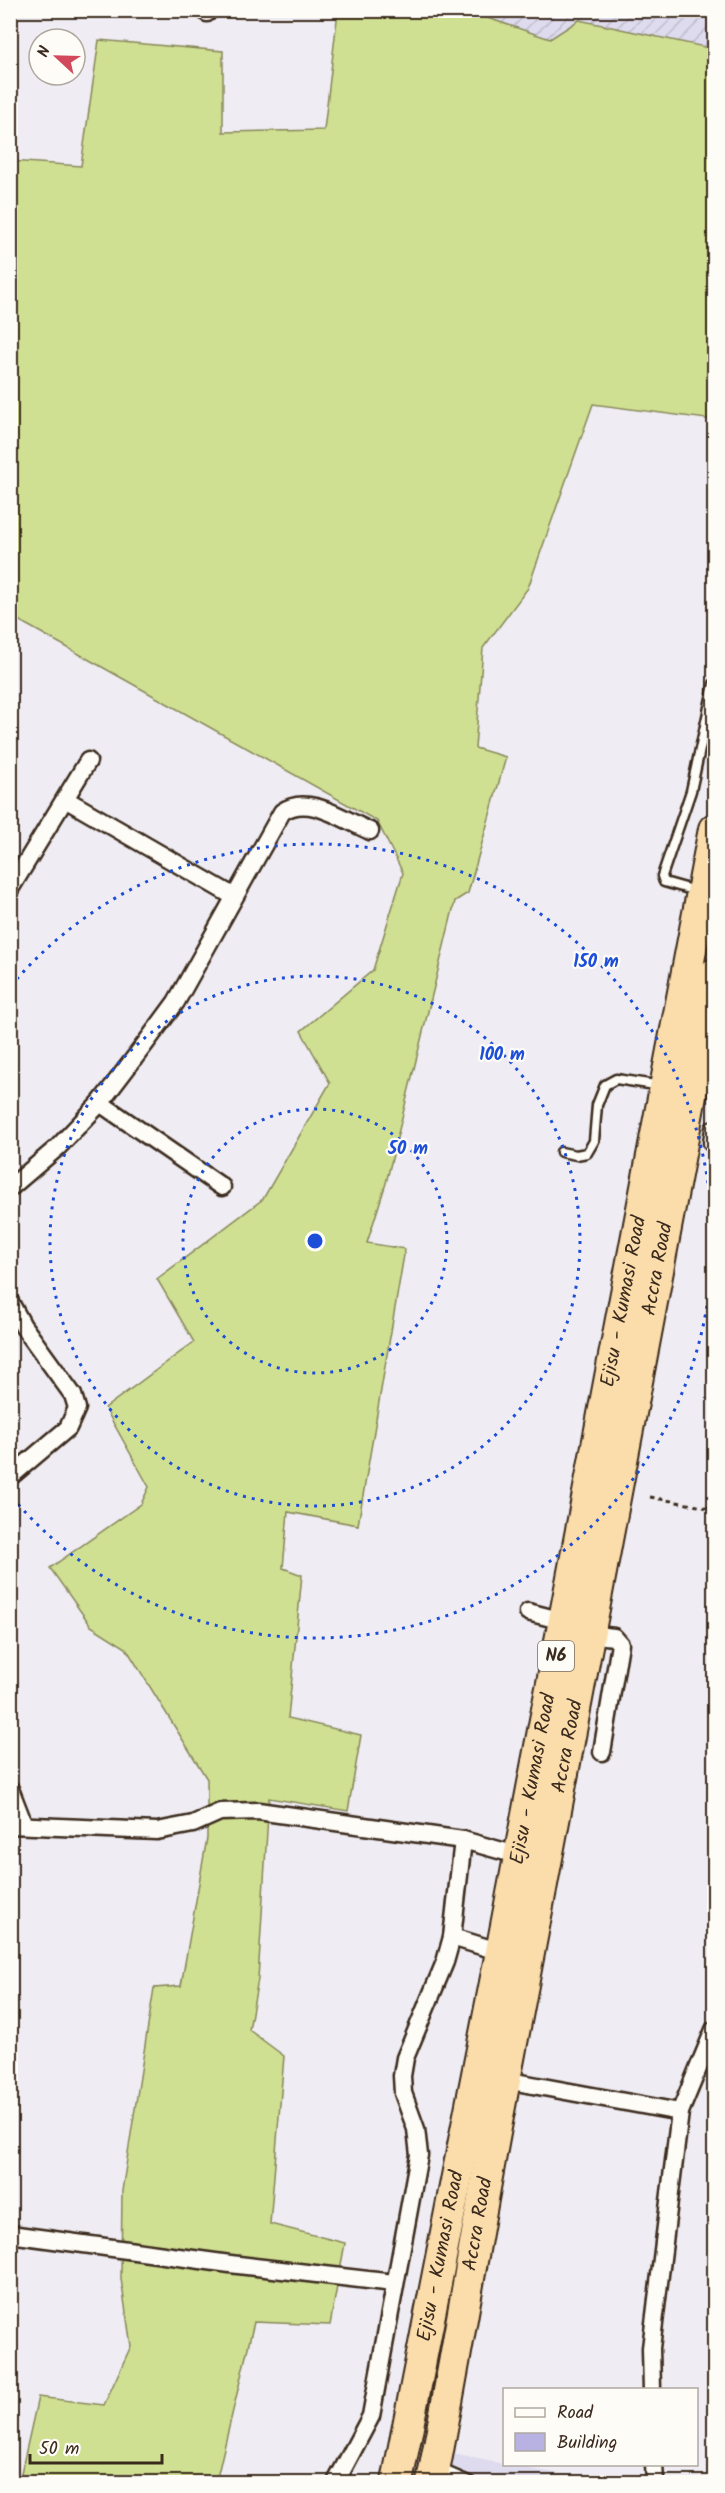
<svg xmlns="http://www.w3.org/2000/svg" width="725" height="2493" viewBox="0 0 725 2493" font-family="Kalam,sans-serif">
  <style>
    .built { fill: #dedbee }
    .industrial { fill: url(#industrial-furrows) }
    .grass { fill: #d0e093; stroke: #868558; stroke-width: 1.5 }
    .building { fill: #b8b2e3; stroke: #3b2a1e; stroke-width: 1.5 }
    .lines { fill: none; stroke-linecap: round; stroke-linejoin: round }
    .lane-casing { stroke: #3b2a1e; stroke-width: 13 }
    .street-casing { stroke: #3b2a1e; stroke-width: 21 }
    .highway-casing { stroke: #3b2a1e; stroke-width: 34 }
    .path { stroke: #3b2a1e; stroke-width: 3; stroke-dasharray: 4.5 4.5; stroke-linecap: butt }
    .lane { stroke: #fdfcf7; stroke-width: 8 }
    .street { stroke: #fdfcf7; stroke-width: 16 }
    .highway { stroke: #fbddab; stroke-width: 30 }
    .ring { fill: none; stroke: #1d4ed8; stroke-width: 3; stroke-dasharray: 3 6 }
    .labels { text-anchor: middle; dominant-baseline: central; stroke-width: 4.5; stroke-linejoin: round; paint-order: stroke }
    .shield { fill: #fdfcf7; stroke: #75695f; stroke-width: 1.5 }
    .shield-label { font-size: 18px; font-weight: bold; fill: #3b2a1e }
    .street-label { font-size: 20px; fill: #3b2a1e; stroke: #fdfcf7 }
    .centre { fill: #1d4ed8; stroke: #fdfcf7; stroke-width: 3 }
    .ring-label { font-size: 18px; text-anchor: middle; font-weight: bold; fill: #1d4ed8; stroke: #fdfcf7; stroke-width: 4.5; stroke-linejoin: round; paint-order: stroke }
  </style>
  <defs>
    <pattern id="industrial-furrows" width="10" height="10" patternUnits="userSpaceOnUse" patternTransform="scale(1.5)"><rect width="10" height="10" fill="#dedbee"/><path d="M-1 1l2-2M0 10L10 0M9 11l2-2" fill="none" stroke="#bfbccc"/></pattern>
  </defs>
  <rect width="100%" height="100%" fill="#efedf3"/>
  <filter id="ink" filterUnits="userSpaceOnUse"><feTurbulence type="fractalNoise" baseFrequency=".0167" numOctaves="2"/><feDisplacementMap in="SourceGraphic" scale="12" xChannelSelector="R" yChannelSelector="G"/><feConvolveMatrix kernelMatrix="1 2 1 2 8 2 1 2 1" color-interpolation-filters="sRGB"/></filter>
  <g filter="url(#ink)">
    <path class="built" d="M453,2454L504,2464L604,2482H448Z"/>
    <path class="industrial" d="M467,11H714V49L579,20L550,39Z"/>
    <path class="grass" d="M338,11H467L550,39L579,20L714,49V420L593,404L528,588L483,648L475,748L506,757L468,893L455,901L386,1183L367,1243L405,1249L358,1525L288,1512L283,1568L302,1575L288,1718L361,1735L348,1811L269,1798L258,1979L249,2030L284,2056L270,2224L345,2243L330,2325L254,2322L216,2482H19L38,2397L104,2405L131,2346L121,2279L122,2191L154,1988L181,1986L207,1838V1779L126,1648L91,1626L50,1568L141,1504L149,1487L105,1408L194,1342L157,1279L263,1199L330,1083L301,1031L373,970L403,873L377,821L11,616L10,161L81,166L99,40L223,51V132L324,130Z"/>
    <path class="building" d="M713,2352H714V2372L709,2371Z"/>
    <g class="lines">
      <defs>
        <g id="lane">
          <path d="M696,891L664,882L662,876L691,791L714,684"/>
          <path d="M561,1152L576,1155L587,1153L594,1141L597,1105L605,1085L616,1079L662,1086"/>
          <path d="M441,2469L471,2482"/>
        </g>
        <g id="street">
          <path d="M207,13V10"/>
          <path d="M65,799L233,896"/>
          <path d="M10,889L88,761"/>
          <path d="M100,1103L222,1187"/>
          <path d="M712,1143L714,1129"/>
          <path d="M10,1188L58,1147L100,1103L145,1044L176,1002L282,812C308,793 344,820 370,831"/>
          <path d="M10,1302L23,1326L73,1395L77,1408L68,1428L10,1477"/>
          <path d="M528,1612L563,1621"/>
          <path d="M588,1634L614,1637L620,1644L602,1752"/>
          <path d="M10,1789L24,1825"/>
          <path d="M10,1825L157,1831L193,1824L220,1812L258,1811L463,1840L520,1856"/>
          <path d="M452,1937L501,1952"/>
          <path d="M505,2080L680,2112"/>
          <path d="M10,2234L230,2264L394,2283"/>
          <path d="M652,2390L651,2348L680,2112L714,2030"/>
          <path d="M654,2464L655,2482"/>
          <path d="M336,2482L371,2416L419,2155L416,2129L403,2093L402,2076L405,2058L445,1962L452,1937L463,1840"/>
        </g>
        <g id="highway">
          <path id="s1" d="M397,2482L501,1952L714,829"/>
          <path id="s2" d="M432,2482C458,2349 479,2214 505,2080C575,1712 644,1343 714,974"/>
        </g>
      </defs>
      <use href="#lane" class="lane-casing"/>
      <use href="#street" class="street-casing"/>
      <use href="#highway" class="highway-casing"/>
      <path class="path" d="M650,1497L714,1509"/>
      <use href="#lane" class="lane"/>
      <use href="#street" class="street"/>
      <use href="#highway" class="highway"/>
    </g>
  </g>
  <g class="ring">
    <circle cx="315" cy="1241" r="132"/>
    <circle cx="315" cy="1241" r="265"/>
    <path d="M11 986A397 397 0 1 1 11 1496"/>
  </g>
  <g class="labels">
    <rect class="shield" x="538" y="1641" width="36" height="30" rx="4.5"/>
    <g class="shield-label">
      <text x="556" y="1656">N6</text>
    </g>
    <g class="street-label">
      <text stroke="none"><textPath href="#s2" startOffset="1234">Accra Road</textPath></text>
      <text stroke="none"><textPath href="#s1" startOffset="1202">Ejisu - Kumasi Road</textPath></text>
      <text stroke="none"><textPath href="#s2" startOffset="748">Accra Road</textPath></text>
      <text stroke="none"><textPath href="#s1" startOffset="716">Ejisu - Kumasi Road</textPath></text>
      <text stroke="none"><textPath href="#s2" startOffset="262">Accra Road</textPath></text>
      <text stroke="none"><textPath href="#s1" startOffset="230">Ejisu - Kumasi Road</textPath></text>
    </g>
  </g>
  <circle cx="315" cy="1241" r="9" class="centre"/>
  <g class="ring-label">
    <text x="596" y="967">150 m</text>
    <text x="502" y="1060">100 m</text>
    <text x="408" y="1154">50 m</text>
  </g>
  <rect width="725" height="2493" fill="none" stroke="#fdfcf7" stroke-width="36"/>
  <rect x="18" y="18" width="689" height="2457" fill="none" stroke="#3b2a1e" stroke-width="2" filter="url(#ink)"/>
  <rect x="503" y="2388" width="195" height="78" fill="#fdfcf7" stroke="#afa8a0" stroke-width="1.5"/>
  <rect x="515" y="2408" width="30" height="9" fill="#fdfcf7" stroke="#afa8a0" stroke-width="1.5"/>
  <text x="557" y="2418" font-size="18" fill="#3b2a1e">Road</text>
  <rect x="515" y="2433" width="30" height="18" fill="#b8b2e3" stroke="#afa8a0" stroke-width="1.5"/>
  <text x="557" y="2448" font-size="18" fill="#3b2a1e">Building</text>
  <g transform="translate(57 57) rotate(292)"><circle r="28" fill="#fdfcf7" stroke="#afa8a0" stroke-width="1.5"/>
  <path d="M0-4.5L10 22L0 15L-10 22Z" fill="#d1495b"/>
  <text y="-9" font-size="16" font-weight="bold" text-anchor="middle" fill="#3b2a1e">N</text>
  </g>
  <path d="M30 2454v9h132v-9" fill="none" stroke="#3b2a1e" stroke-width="3"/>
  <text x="39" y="2454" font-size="18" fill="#3b2a1e" stroke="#fdfcf7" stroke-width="4.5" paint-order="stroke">50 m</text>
</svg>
